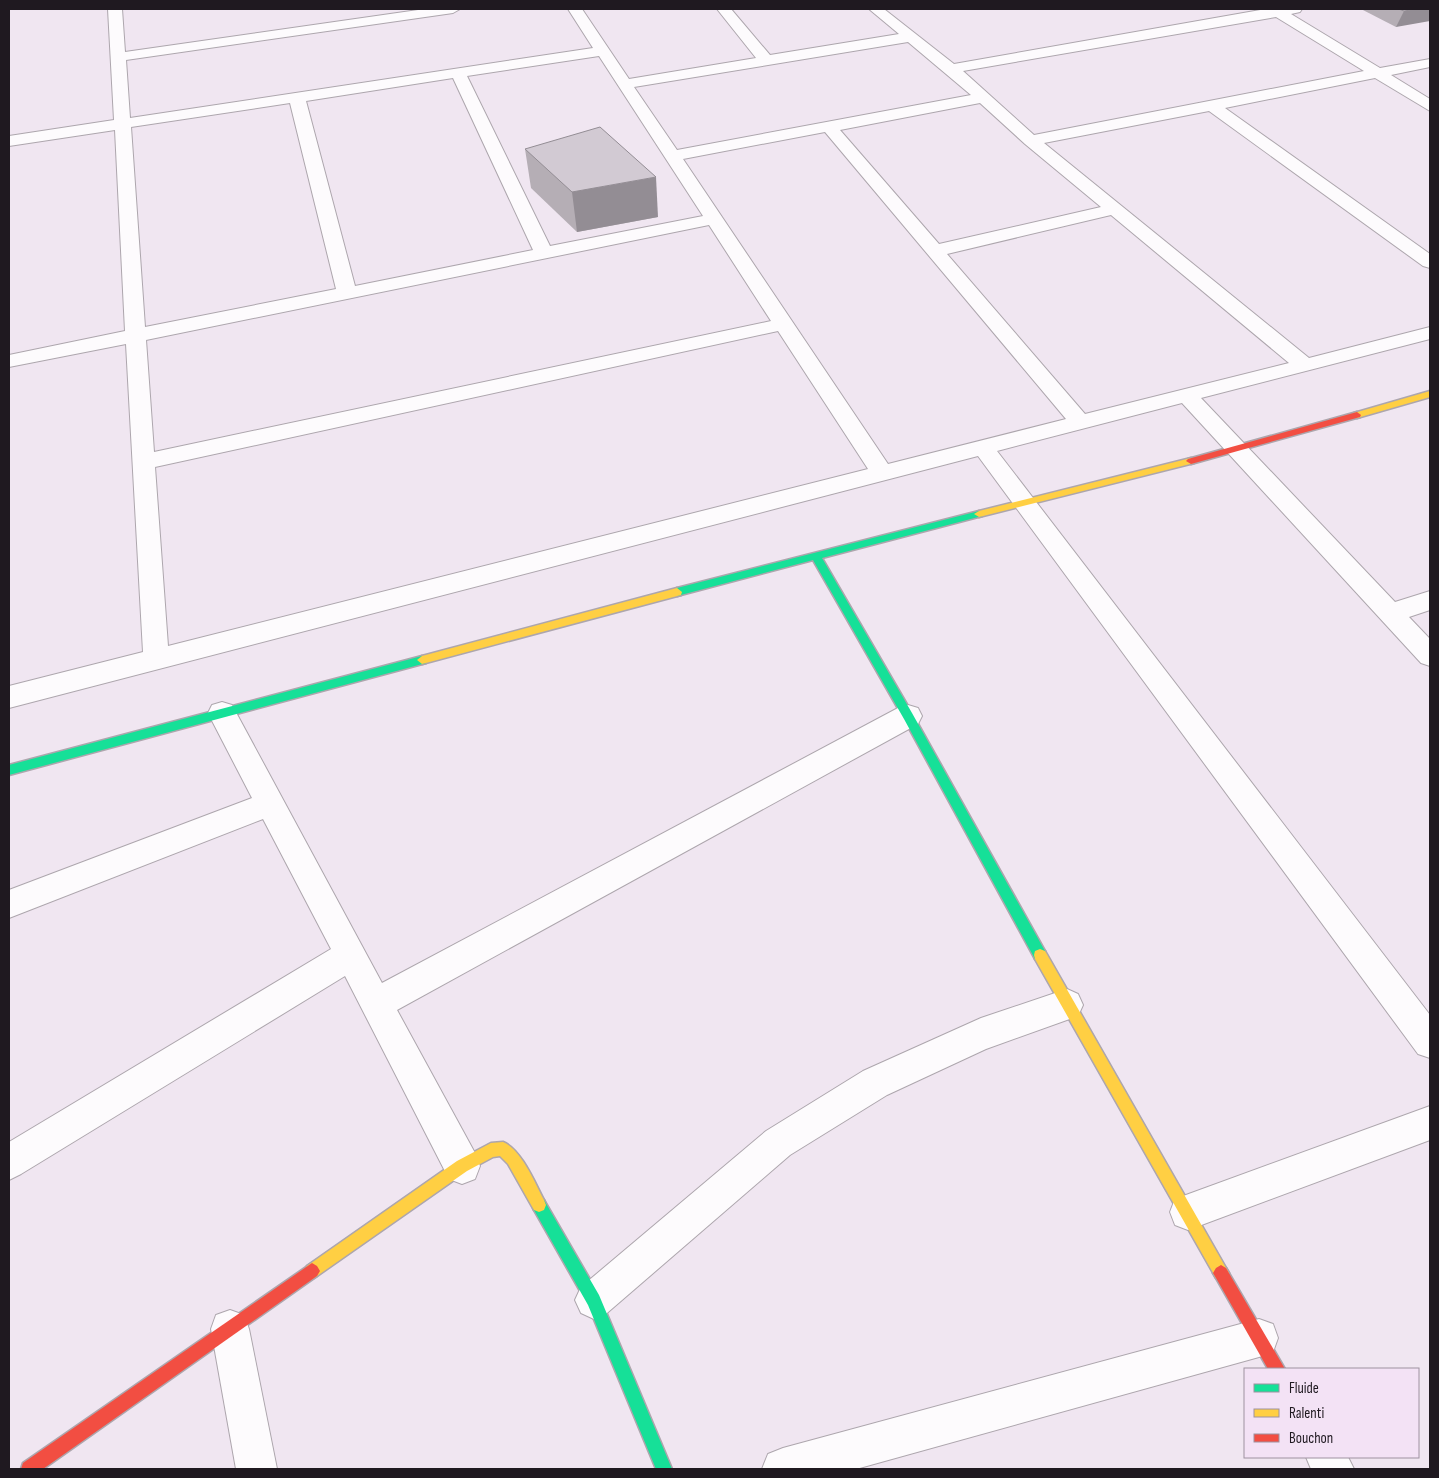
<svg xmlns="http://www.w3.org/2000/svg" width="1439" height="1478" viewBox="0 0 1439 1478" font-family="'Sofia Sans Condensed',sans-serif">
  <style>
    .lines { fill: none; stroke-linecap: round; stroke-linejoin: round }
    .street-casing { stroke: #ada6ad; stroke-width: 2 }
    .fast-casing { stroke: #ada6ad; stroke-width: 3 }
    .slow-casing { stroke: #ada6ad; stroke-width: 3 }
    .jam-casing { stroke: #ada6ad; stroke-width: 3 }
    .street { fill: #fdfbfd; fill-rule: evenodd }
    .fast { fill: #16e098; fill-rule: evenodd }
    .slow { fill: #ffcf43; fill-rule: evenodd }
    .jam { fill: #f24e42; fill-rule: evenodd }
    .wall { fill: #b5aeb5 }
    .shaded-wall { fill: #938d94 }
    .building { fill: #d2cad3; stroke: #938d94 }
  </style>
  <rect width="100%" height="100%" fill="#f0e6f1"/>
  <g class="lines">
    <defs>
      <g id="street">
        <path d="M108,9H122L125,52L425,9H460L453,13L126,60L130,118L593,48L568,9H582L629,79L756,58L717,9H731L770,55L899,34L869,9H884L954,64L1266,9H1302L1300,12L1291,14L1380,68L1430,59V67L1391,75L1430,99V111L1375,78L1225,108L1430,254V268L1423,266L1209,111L1044,143L1309,358L1430,327V339L1201,398L1395,602L1430,591V610L1409,617L1430,639V666L1421,663L1182,403L997,451L1430,1015V1058L1418,1054L978,456L9,708V686L143,652L126,344L9,367V355L125,331L115,130L9,146V136L114,120ZM1276,17L1364,71L1034,135L963,71ZM908,42L971,95L677,150L634,87ZM599,56L703,216L550,246L467,76ZM453,78L533,250L355,286L306,101ZM290,103L336,289L145,327L131,127ZM980,103L1025,144L1101,207L939,244L840,130ZM825,132L1066,419L888,464L683,159ZM1111,215L1289,363L1085,414L947,254ZM709,225L771,321L154,452L146,340ZM778,331L868,469L168,646L155,467Z"/>
        <path d="M222,702L232,705L382,983L898,708L908,705L918,708L922,716L918,724L397,1010L475,1153L480,1166L475,1179L462,1184L449,1179L345,976L21,1174L9,1180V1142L331,949L263,819L9,918V890L252,798L208,713L212,705Z"/>
        <path d="M1067,989L1078,994L1083,1005L1078,1016L986,1049L887,1095L790,1155L607,1313L594,1319L581,1313L575,1300L581,1287L766,1131L863,1071L981,1018Z"/>
        <path d="M1430,1106V1140L1188,1230L1175,1225L1170,1212L1175,1199Z"/>
        <path d="M230,1310L244,1315L249,1329L277,1469H236L211,1329L216,1315Z"/>
        <path d="M1259,1319L1273,1324L1278,1338L1273,1352L1259,1357L856,1469H762L768,1454L783,1448Z"/>
        <path d="M1306,1457H1348L1354,1469H1311Z"/>
      </g>
      <g id="fast">
        <path d="M979,511L982,512V516L822,558L912,713L1045,951L1046,955L1045,959L1040,961L1035,959L904,719L813,560L677,596L672,592L677,588Z"/>
        <path d="M422,656L427,660L426,663L9,775V765Z"/>
        <path d="M539,1198L544,1200L599,1295L672,1469H656L588,1305L534,1210L532,1205L534,1200Z"/>
      </g>
      <g id="slow">
        <path d="M1430,391V397L1357,418L1353,415L1354,413Z"/>
        <path d="M1191,458L1194,459V463L979,517L974,514L979,511Z"/>
        <path d="M677,588L682,592L681,595L422,664L417,660L422,656Z"/>
        <path d="M1040,949L1045,951L1226,1268L1229,1273L1226,1278L1221,1281L1216,1278L1035,959L1034,955L1035,951Z"/>
        <path d="M503,1142C521,1149 535,1183 544,1200L546,1205L544,1210L539,1212L534,1210L508,1164L500,1156L493,1157L467,1171L317,1276L312,1279L307,1276L304,1271L307,1266L457,1161L491,1143Z"/>
      </g>
      <g id="jam">
        <path d="M1357,412L1361,415L1360,417L1191,464L1186,461L1188,459Z"/>
        <path d="M312,1263L317,1266L320,1271L317,1276L43,1469H21L23,1463Z"/>
        <path d="M1221,1265L1226,1268L1285,1369H1268L1216,1278L1213,1273L1216,1268Z"/>
      </g>
    </defs>
    <use href="#street" class="street-casing"/>
    <use href="#fast" class="fast-casing"/>
    <use href="#slow" class="slow-casing"/>
    <use href="#jam" class="jam-casing"/>
    <use href="#street" class="street"/>
    <use href="#fast" class="fast"/>
    <use href="#slow" class="slow"/>
    <use href="#jam" class="jam"/>
  </g>
  <g class="wall">
    <path d="M1361,9H1430L1396,27Z"/>
    <path d="M525,149L658,217L577,232L531,188Z"/>
  </g>
  <g class="shaded-wall">
    <path d="M1417,9H1430V21L1396,27L1404,11Z"/>
    <path d="M656,177L658,217L577,232L572,192Z"/>
  </g>
  <g class="building">
    <path d="M1399,9H1417L1404,11Z"/>
    <path d="M600,127L656,177L572,192L525,149Z"/>
  </g>
  <rect width="1439" height="1478" fill="none" stroke="#1f1920" stroke-width="20"/>
  <rect x="1244" y="1368" width="175" height="90" fill="#f3e2f5" stroke="#9e92a0"/>
  <rect x="1254" y="1384" width="25" height="8" fill="#16e098" stroke="#9e92a0"/>
  <text x="1289" y="1393" font-size="15" fill="#1f1920">Fluide</text>
  <rect x="1254" y="1409" width="25" height="8" fill="#ffcf43" stroke="#9e92a0"/>
  <text x="1289" y="1418" font-size="15" fill="#1f1920">Ralenti</text>
  <rect x="1254" y="1434" width="25" height="8" fill="#f24e42" stroke="#9e92a0"/>
  <text x="1289" y="1443" font-size="15" fill="#1f1920">Bouchon</text>
</svg>
